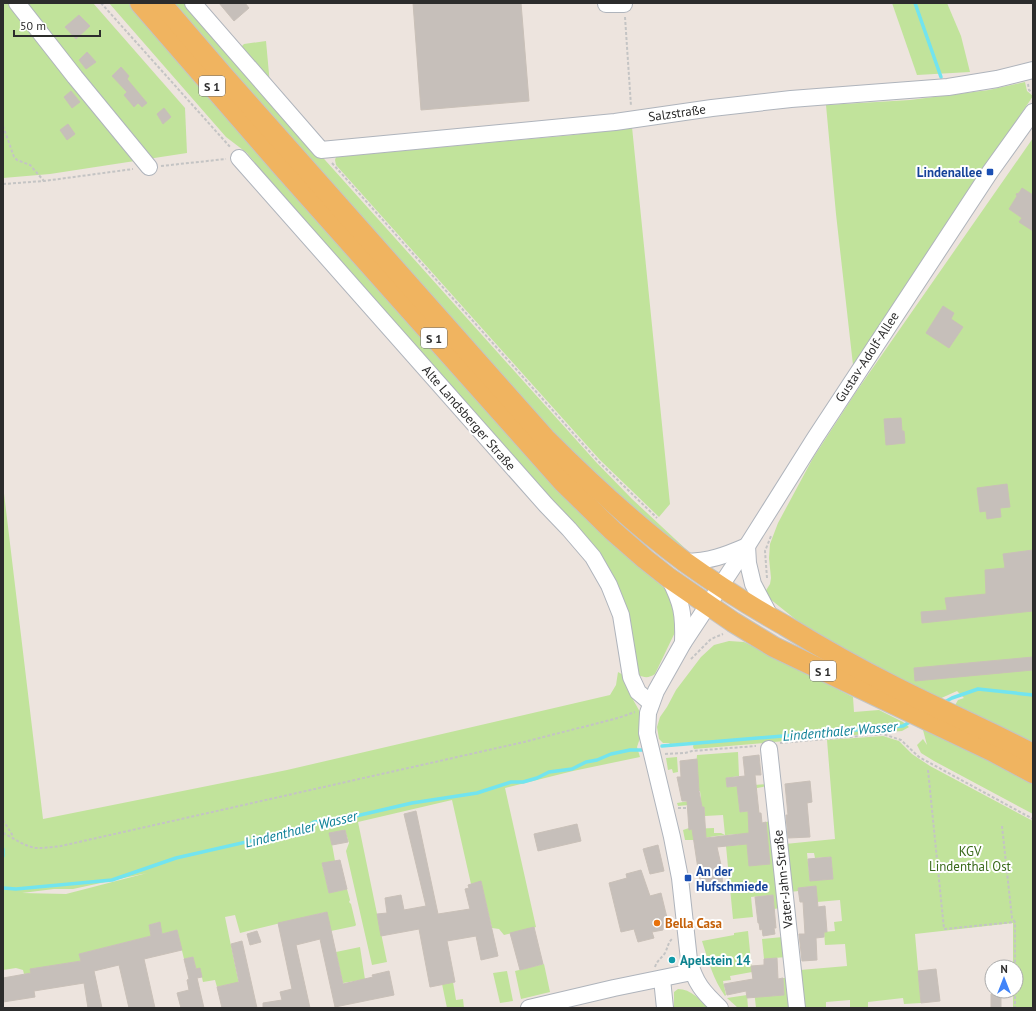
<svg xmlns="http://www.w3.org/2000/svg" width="1036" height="1011" viewBox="0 0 1036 1011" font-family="'PT Sans',sans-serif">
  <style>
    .green { fill: #c1e39b; fill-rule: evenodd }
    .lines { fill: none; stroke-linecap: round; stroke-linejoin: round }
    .stream { stroke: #72e4ef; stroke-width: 3.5 }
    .building { fill: #c6bfba; stroke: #c9c0b8 }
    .minor-casing { stroke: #afb4bc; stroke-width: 18 }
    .major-casing { stroke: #c4c4c4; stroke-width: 22 }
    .path { stroke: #c4c4c4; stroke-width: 2; stroke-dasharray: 3 2; stroke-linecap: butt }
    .minor { stroke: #fff; stroke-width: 16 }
    .major { stroke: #f0b460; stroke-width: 20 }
    .transit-dot { fill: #1a4fb4; stroke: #fff; stroke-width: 1.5 }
    .food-dot { fill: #e8710a; stroke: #fff; stroke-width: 1.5 }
    .culture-dot { fill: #0f9aa8; stroke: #fff; stroke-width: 1.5 }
    .labels { text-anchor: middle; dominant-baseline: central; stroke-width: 4; stroke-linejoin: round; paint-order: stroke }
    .shield { fill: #fff; stroke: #6b6b6b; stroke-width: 1 }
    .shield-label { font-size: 12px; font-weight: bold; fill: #2c2c2c }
    .street-label { font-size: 13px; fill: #2c2c2c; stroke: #fff }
    .transit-label { font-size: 13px; font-weight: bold; fill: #164399; stroke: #fff; text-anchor: end }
    .park-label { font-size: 13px; fill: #3a6a1b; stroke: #fff }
    .food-label { font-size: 13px; font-weight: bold; fill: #c56008; stroke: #fff; text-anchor: start }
    .culture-label { font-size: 13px; font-weight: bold; fill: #0d838f; stroke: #fff; text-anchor: start }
    .water-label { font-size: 14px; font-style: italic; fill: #0e8197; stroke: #fff }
  </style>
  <rect width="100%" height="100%" fill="#ede4de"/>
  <g class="green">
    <path d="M3,3H93L185,108L187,153L50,174L3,178Z"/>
    <path d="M109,3H132L594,526L627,557L668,591L675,600L678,626L655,674C649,678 645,678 638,675L627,631L623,597L616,588L283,198L247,153L226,137Z"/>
    <path d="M169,3H190L308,141L596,462L632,499L689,552L688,553L681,550L577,461Z"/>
    <path d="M892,3H947L961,36L970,72L917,75Z"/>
    <path d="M266,41L270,85L242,53V46L244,44Z"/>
    <path d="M1025,82L1027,91L1033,96L853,365L836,214L826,105L910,100L989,90Z"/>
    <path d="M632,127L670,504L659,517L600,460L336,165L335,160L336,157L573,135Z"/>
    <path d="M1033,138V745L954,707L958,700L964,698L957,691L937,700L819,638L770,599L765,592L770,584L771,578L769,558L770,544L778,523L813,458L856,392Z"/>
    <path d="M3,485L43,819L287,770L610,695L616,685L618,672L625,676L631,696L640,712V738L637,747L640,757L573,771L505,788L536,927L504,935L499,929L492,928L481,882L471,884L452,800L358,822L387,962L372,965L346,851L349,843L345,830L330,833L335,861L322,864L329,893L347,889L350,900L349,902L351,904L356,925L355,926L331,931L326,912L240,933L235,915L225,917L244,1008H236L230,984L217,987L215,980L203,982L200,969H196L193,957L184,959L177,930L162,934L159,922L149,925L151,936L79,954L81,961L31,969V973L24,974L23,970L16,968L3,970ZM147,873L66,894L22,893L54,889H73Z"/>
    <path d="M729,641L744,642L853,697L854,712L879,710L903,722L909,727L902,731L694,749L693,747L694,742L670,744L669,743H663L659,739L657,727L660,717L667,707L676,690L701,657L714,645Z"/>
    <path d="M916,722L1033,780V814L934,761L921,753L917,745L923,739L927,745L923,730L912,724Z"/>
    <path d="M883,736L899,741L912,754L930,766L1033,821V1008H1013V991H1016V967H1013V923L915,934L921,1003L904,1004L903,998L868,1002V1008H850V1000L826,1002V1008H803L800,970L847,966L845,944L825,945L824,932L835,931L834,922L842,921L840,900L817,902L815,886L798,888L799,891L789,892L785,844L835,839L827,740ZM807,853H814L815,858L831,857L833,879L810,881Z"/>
    <path d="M738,752L739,776L726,778L727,787L768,784V786L757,788V791L738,792L740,812L759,810V813L749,814L750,841L766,822L770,821L780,908L774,909L773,895L751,897L753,917L733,919L726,846L739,845L738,834L715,836L694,840H685L683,830L689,828L690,829L714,828V833H721L725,835L723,815L705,816L704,808H700L699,804L678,806L677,803L701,799L700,791H694L697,755Z"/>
    <path d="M677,757L678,772L673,773L672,769L668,770L666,758Z"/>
    <path d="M748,931L752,972L768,996L784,995L783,978H789L792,1008H756L752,972L730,976L731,980L723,981L726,995L725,996C713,979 708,960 702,941L734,935V933Z"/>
    <path d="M783,937L786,957L764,959L762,939Z"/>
    <path d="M360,947L366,986L361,980L343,983L336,952Z"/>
    <path d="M544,964L550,992L521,999L515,971Z"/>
    <path d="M507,971L513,1001L500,1003L493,973Z"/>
    <path d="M453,982L456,1000L463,999L464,1008H447L442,984Z"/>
    <path d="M678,989C691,989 700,1000 709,1008H674V992Z"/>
    <path d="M747,995L748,1008H738L727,998Z"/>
  </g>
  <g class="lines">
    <g class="stream">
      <path d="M915,3L941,77"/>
      <path d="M943,703L952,698L978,689L1033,695"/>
      <path d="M662,746L903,726L913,720"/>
      <path d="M3,849V856"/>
      <path d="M3,888L16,889L112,880L176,858L303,829L314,822L356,816L412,803L477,793L511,782H523L537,778L549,772L572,769L586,762L597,760L611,754L630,750H643"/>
    </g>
  </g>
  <g class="building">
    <path d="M219,3H245L249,8L234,21Z"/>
    <path d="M413,3H521L529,101L421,110Z"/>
    <path d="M79,15L90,26L76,39L65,27Z"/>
    <path d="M87,52L96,62L86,69L79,60Z"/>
    <path d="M121,67L129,76L127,79L147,103L142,107L138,103L134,107L124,95L127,92L112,76Z"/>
    <path d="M71,91L80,102L72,108L64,97Z"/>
    <path d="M164,108L171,117L163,124L157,114Z"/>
    <path d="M68,124L75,134L67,140L60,130Z"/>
    <path d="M1022,188L1033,195V231L1019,222L1022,218L1009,209L1017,196L1016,194L1019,193Z"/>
    <path d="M943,306L954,313L951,319L963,327L949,348L926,333Z"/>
    <path d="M901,418L902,431H904L905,443L886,445L884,419Z"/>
    <path d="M1007,484L1010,507L1000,508L1001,517L987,519L986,511L980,512L977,488Z"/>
    <path d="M1033,550V611L922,623L921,612L947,610L945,598L986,594L985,570L1005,568L1003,554Z"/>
    <path d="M1033,657V670L915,681L914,668Z"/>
    <path d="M759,755L761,775H755L759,813H761L762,823L766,822L770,864L749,866L747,844L717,847L721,865L723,887L701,889L692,829L689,830L687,801H682L677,777H681L680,761L697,759L699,791L702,807H704L706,838L749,833L748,811L740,812L737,786L727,787L726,778L745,776L743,757Z"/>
    <path d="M810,781L812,802L807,803L810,837L788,838L786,815H788L785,784Z"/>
    <path d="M416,811L438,914L470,909L465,889L469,888L468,885L481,881L498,956L481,960L476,936L447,941L455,982L430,987L419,929L381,936L377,914L387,913L385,898L401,895L404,910L426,906L404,814Z"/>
    <path d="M577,824L581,841L538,851L534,834Z"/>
    <path d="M345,830L348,842L332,845L329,833Z"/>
    <path d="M658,845L664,871L650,874L643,849Z"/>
    <path d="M831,857L833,879L810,881L808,859Z"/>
    <path d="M340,860L347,889L329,893L322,863Z"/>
    <path d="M641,870L650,896L661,893L669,926L663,928V930L652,932L654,938L638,942L634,929L621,932L609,883L627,878L626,874Z"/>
    <path d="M816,886L818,907L825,906L827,932H824V937L816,938L817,960L802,961L799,934H805L803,902H800L798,888Z"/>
    <path d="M773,895L776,928H774L775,934L763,936L762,929L760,930L759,923H758L755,897Z"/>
    <path d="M327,912L343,984L373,977L372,975L389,971L394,995L335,1007L320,939L296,945L310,1008H263V1003L282,1000L280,992L292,989L278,923Z"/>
    <path d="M160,922L162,934L177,930L182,950L144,959L155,1008H129L119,965L94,971L102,1008H88L84,983L34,991L35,997L3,1002V978L31,973L30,969L81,961L79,954L151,936L149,925Z"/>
    <path d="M534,927L543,964L520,970L510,933Z"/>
    <path d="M257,931L261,942L250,945L247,934Z"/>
    <path d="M242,941L257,1008H222L217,987L239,982L231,944Z"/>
    <path d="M193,957L196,969L200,968L202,977L197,978L204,1008H181L177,993L189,990L187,980L189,979L184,959Z"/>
    <path d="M777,958L778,979L783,978L784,995L747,998L746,991L727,995L724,984L753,979L751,966L764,965V959Z"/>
    <path d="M936,969L940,1001L921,1003L918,971Z"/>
    <path d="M991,994L1001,995V1008H991Z"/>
  </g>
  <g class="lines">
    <defs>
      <g id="minor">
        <path d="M17,3L75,77L149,167"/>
        <path d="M193,3L321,150L615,122L712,108L791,99L948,87L997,79L1033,70"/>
        <path d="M606,4H624"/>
        <path d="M239,158L546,505L569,529L593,557L609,585L621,615L631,677L638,692L651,703"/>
        <path d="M747,546L748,563L753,584L771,618"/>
        <path d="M685,562C710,561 724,556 747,546"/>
        <path d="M669,578C682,603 684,614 683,643"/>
        <path d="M769,749L797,1008"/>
        <path d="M662,979L665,1008"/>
        <path d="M529,1008L614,988L692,972"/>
        <path d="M720,1008C703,992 695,983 689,960L680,878L672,837L647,733L648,713L656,691L683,643L747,546L815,438L990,172L1033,112"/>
      </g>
      <g id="major">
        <path d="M140,3L284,169L563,482L613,531L645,559L669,578L733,622L774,647L992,751L1033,773"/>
        <path d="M161,3L222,74L545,438C589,482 635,525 685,562C717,585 750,606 784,625C820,647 857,668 895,687C940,710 987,730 1033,754"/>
      </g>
    </defs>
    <use href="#minor" class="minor-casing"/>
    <use href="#major" class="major-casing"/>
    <g class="path">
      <path d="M101,3L231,148"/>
      <path d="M625,17L631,106"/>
      <path d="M1028,84L1029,90L1033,93"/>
      <path d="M3,126L14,157L17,160L30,165L44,181"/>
      <path d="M332,163L598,461L657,518"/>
      <path d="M161,166L226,159"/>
      <path d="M3,184L44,181L133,169"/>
      <path d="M767,578L765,551L771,536"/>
      <path d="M691,659L711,639L723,634"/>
      <path d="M780,743L883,734L901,740L919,757L1033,819"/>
      <path d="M665,754L685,753L692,751L756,746"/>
      <path d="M928,770L944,929L1015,922"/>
      <path d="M678,808H687"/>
      <path d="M3,820L13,836"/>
      <path d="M1002,826L1012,918L1015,922V967"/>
      <path d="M3,833C14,838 26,848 39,848C46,848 54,847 61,846L524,742L618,718L635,712"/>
      <path d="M655,967C657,960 662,958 665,953C668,947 668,942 673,938"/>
      <path d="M1015,991V1008"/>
    </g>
    <use href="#minor" class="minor"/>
    <use href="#major" class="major"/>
  </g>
  <g class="transit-dot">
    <rect x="986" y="168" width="8" height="8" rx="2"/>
    <rect x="684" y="874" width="8" height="8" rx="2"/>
  </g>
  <circle class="food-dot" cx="657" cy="923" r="4"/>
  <circle class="culture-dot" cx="672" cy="960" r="4"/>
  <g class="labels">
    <g class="shield">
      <rect x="199" y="76" width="26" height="20" rx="3"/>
      <rect x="421" y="328" width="26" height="20" rx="3"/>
      <rect x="810" y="661" width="26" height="20" rx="3"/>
    </g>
    <g class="shield-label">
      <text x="212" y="86">S 1</text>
      <text x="434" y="338">S 1</text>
      <text x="823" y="671">S 1</text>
    </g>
    <g class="street-label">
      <text transform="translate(677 113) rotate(-8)">Salzstraße</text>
      <text transform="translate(867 357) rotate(-57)">Gustav-Adolf-Allee</text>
      <text transform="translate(469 418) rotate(49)">Alte Landsberger Straße</text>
      <text transform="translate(783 879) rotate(-96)">Vater-Jahn-Straße</text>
    </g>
    <g class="transit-label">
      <text x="982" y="172">Lindenallee</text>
      <text x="696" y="871" text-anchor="start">An der<tspan x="696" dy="15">Hufschmiede</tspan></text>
    </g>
    <g class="park-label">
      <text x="970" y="851">KGV<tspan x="970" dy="15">Lindenthal Ost</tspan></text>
    </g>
    <g class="food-label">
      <text x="665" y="923">Bella Casa</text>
    </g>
    <g class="culture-label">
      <text x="680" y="960">Apelstein 14</text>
    </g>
    <g class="water-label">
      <text transform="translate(840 731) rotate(-5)">Lindenthaler Wasser</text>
      <text transform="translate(301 829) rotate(-14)">Lindenthaler Wasser</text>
    </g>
  </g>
  <rect width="1036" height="1011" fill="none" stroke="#2c2c2c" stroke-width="8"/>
  <g transform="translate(1004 979)"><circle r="19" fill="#ffffff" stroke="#ababab"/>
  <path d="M0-3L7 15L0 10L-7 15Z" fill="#4084f9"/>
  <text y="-6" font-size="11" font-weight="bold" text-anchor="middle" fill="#2c2c2c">N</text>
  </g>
  <path d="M14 30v6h86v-6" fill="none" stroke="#2c2c2c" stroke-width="2"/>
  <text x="20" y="30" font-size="12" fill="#2c2c2c" stroke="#ffffff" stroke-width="3" paint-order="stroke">50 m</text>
</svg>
